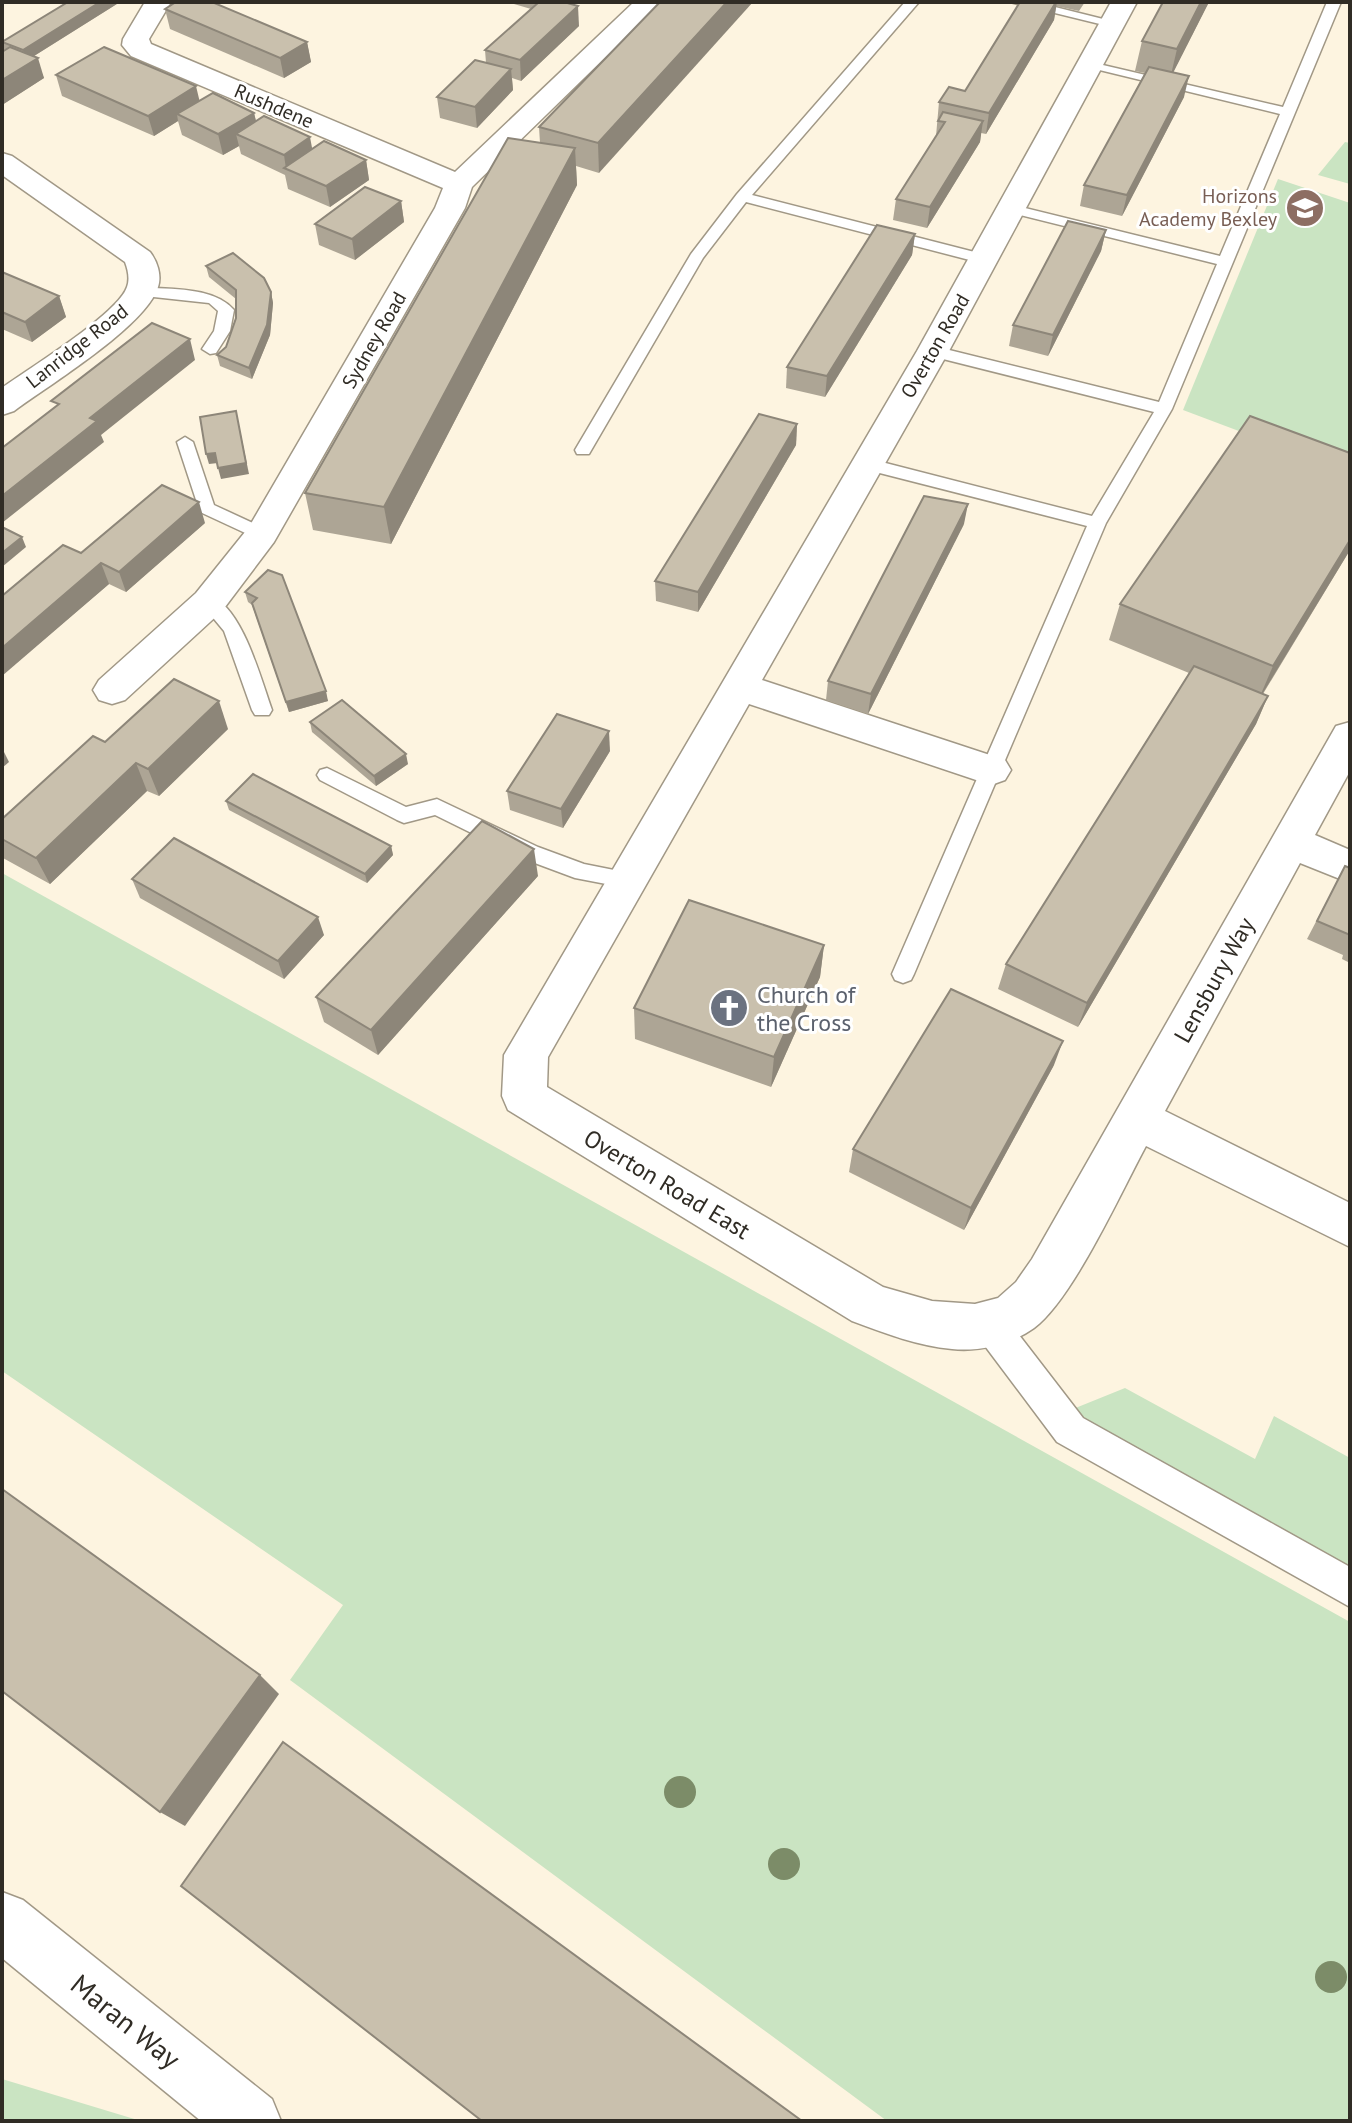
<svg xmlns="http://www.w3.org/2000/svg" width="1352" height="2123" viewBox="0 0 1352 2123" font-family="'PT Sans',sans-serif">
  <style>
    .green { fill: #cae4c2 }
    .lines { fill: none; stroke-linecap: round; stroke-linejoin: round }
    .service-casing { stroke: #a19886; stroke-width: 3 }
    .pedestrian-casing { stroke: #a19886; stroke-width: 3 }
    .minor-casing { stroke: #a19886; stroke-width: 3 }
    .service { fill: #fff; fill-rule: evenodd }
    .pedestrian { fill: #fff; fill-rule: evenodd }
    .minor { fill: #fff; fill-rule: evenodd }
    .tree { fill: #7c8c68 }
    .wall { fill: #ada595 }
    .shaded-wall { fill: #8d8679 }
    .building { fill: #c9c0ad; stroke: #8d8679; stroke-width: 2 }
    .labels { text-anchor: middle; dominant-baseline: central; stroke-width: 6; stroke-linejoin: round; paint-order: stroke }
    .far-street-label { font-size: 20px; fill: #302c25; stroke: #fff }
    .far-education-label { font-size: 20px; fill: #785e54; stroke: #fff; text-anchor: end }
    .street-label { font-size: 24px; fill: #302c25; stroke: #fff }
    .worship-label { font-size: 24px; fill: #5b616d; stroke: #fff; text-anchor: start }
    .near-street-label { font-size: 28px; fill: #302c25; stroke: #fff }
  </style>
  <rect width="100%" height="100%" fill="#fdf4e0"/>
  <g class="green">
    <path d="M1345,142L1350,143V184L1318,175Z"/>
    <path d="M1278,179L1350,203V473L1183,410Z"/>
    <path d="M2,873L1350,1622V2121H887L290,1680L343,1605L2,1371Z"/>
    <path d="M1125,1388L1255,1459L1274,1416L1350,1458V1570L1095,1429L1073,1409Z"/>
    <path d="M2,2079L141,2121H2Z"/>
  </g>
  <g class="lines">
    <defs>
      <g id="service">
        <path d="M905,2H919L752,195L990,256V262L985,264L746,202L703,258L589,454H577L575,450L691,254L737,194Z"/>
        <path d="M1010,2H1035L1119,23L1112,27Z"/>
        <path d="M1327,2H1341L1172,409L1106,523L914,974L911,980L903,983L895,980L892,974L1087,526L860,468L857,464L866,458L1092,516L1154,412L927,355L925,351L933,346L1159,402L1217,264L1008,212L1006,209L1013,205L1220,256L1280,114L1083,66L1090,62L1283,107Z"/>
        <path d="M141,287C171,290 213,286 234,310L230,331L216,353L210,354L202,349L214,331L218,311L209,303L135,295L133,292Z"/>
        <path d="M185,437L193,442L214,505L268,530L271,534L268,538H256L200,512L177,442Z"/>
        <path d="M209,596C242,605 261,680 272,710L269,715H255L252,710L224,631L200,602Z"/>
        <path d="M327,768L406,807L437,799L538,847L584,864L634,874L637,880L634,886L627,888L575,878L524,859L435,815L404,823L397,820L320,780L317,775L320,770Z"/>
      </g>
      <path id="pedestrian" d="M991,1310L1003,1314L1083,1418L1350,1567V1607L1057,1442L979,1338L973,1326L979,1314Z"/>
      <g id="minor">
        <path d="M145,2H171L149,39L151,44L455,172L634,2H662L472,187L465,208L274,542L222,611L125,700L112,704L99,700L93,690L99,680L196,593L249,527L435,208L443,188L131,56L122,45L123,39Z"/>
        <path d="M1111,2H1137L949,351L762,680L1005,760L1011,770L1005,780L991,785L749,704L548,1057L547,1087L883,1287L932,1301L975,1304L998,1298L1016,1282L1032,1259L1336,726L1350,722V771L1315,835L1350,850V883L1300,863L1165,1111L1350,1203V1247L1146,1146C1121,1192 1073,1299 1034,1328C1012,1344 979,1352 952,1349C918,1346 884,1333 852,1321L508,1110L502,1096L504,1055L917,351Z"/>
        <path d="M2,153L12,156L150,252C157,261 162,275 158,287C146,326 49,385 14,411L2,415V388C28,369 118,314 127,287C130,279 128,270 125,262L2,175Z"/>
        <path d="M2,1892L23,1900L272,2099L281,2121H201L2,1958Z"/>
      </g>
    </defs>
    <use href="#service" class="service-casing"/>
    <use href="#pedestrian" class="pedestrian-casing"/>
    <use href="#minor" class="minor-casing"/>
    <use href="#service" class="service"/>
    <use href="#pedestrian" class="pedestrian"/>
    <use href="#minor" class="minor"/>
  </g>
  <g class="tree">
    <circle cx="680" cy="1792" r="16"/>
    <circle cx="784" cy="1864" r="16"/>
    <circle cx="1331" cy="1977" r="16"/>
  </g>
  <g class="wall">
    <path d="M58,2H120L34,56L44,78L2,105V52L4,50L2,42L64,4Z"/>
    <path d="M507,2H564L579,26L521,81L512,78L513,90L477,128L440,118L437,97L486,63L485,50L531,9Z"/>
    <path d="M660,2L599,173L576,166L577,185L391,544L313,530L305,493L540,143L539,127Z"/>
    <path d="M1020,2H1085L1079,11L1056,6L1054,20L986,134L981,133L980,142L927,228L893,220L896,199L936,136L939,102L965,91Z"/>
    <path d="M1163,2H1209L1173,72L1184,97L1122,216L1080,206L1084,185L1145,73L1135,71L1142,41Z"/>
    <path d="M165,9L307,42L311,62L284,78L170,29Z"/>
    <path d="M56,75L199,101L254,113L256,121L312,149L366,160L369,180L330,207L288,189L285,175L241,154L239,146L223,155L182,135L178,121L154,136L62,96Z"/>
    <path d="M401,201L404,222L355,260L319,245L315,224Z"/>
    <path d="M1106,230L1101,251L1048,356L1009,346L1013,325Z"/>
    <path d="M915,234L912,255L825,397L786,388L787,367Z"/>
    <path d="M206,266L271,292L273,303L270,335L252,379L220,366L217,355L226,347L236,318V299L209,277Z"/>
    <path d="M2,272L59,296L66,317L32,342L2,329Z"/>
    <path d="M797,424L796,445L698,612L656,601L655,581Z"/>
    <path d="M205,523L126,592L109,584L2,675V596L81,553Z"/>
    <path d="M964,524L868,714L826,700L828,681Z"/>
    <path d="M1350,550L1263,694L1268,696L1256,724L1078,1027L998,989L1006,964L1189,673L1109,640L1120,604Z"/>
    <path d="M268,570L328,701L289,712L252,605L248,602L245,592Z"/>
    <path d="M310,722L408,764L376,786L312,732Z"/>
    <path d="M228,729L159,796L147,791L50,884L3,858L2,856V819L105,742Z"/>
    <path d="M610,751L563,828L510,810L507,791Z"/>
    <path d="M226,801L391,846L393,855L367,883L229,810Z"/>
    <path d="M1345,866L1350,868V963L1342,959L1343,955L1307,939Z"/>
    <path d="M538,876L378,1055L324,1022L316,997Z"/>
    <path d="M132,879L324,935L284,979L140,898Z"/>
    <path d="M824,945L820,977L771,1087L635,1039L634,1008Z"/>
    <path d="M1054,1065L964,1230L849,1172L853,1149Z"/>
  </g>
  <g class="shaded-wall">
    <path d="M100,2H120L26,61L23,50Z"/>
    <path d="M727,2H753L599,173L598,143Z"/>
    <path d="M1056,2H1057L1054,20L986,134L989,113Z"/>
    <path d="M1201,2H1209L1170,79L1177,49Z"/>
    <path d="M578,6L579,26L521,81L520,60Z"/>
    <path d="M307,42L311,62L284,78L280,58Z"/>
    <path d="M38,58L44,78L2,105V80Z"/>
    <path d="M511,69L513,90L477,128L475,107Z"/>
    <path d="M1189,76L1184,97L1122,216L1127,195Z"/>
    <path d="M196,86L201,107L177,114L178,121L154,136L148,116Z"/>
    <path d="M254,113L259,134H236L239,146L223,155L218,134Z"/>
    <path d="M983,121L980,142L927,228L930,207Z"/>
    <path d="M310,137L314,158L286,169L284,155Z"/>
    <path d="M575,148L577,185L391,544L384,507Z"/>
    <path d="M366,160L369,180L330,207L326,186Z"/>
    <path d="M401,201L404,222L355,260L352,239Z"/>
    <path d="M1106,230L1101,251L1048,356L1053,335Z"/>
    <path d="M915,234L912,255L825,397L827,376Z"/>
    <path d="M271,292L273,303L270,335L252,379L249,368Z"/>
    <path d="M59,296L66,317L32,342L25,322Z"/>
    <path d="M190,339L195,360L101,435L104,442L2,523V496L90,418Z"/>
    <path d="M236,411L249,474L221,479L218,468Z"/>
    <path d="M797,424L796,445L698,612V592Z"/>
    <path d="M215,453L218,463L209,464L206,454Z"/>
    <path d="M199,502L205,523L126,592L119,572Z"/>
    <path d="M968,504L964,524L868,714L871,694Z"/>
    <path d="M22,537L26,547L2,567V553Z"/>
    <path d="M1350,540V550L1258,701L1273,666Z"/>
    <path d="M101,563L109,584L2,676V648Z"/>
    <path d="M326,691L328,701L289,712L286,702Z"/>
    <path d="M1268,696L1256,724L1078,1027L1087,1003Z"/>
    <path d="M219,701L228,729L159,796L148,769Z"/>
    <path d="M609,731L610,751L563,828L561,809Z"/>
    <path d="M2,748L9,762L2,768Z"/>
    <path d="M406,754L408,764L376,786L374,776Z"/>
    <path d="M136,763L147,791L50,884L36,858Z"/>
    <path d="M391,846L393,855L367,883L365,874Z"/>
    <path d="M534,849L538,876L378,1055L371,1030Z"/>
    <path d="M318,917L324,935L284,979L278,961Z"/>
    <path d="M824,945L820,977L771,1087L774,1057Z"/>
    <path d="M1063,1041L1054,1065L964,1230L971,1208Z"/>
    <path d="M260,1675L279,1694L185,1826L160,1812Z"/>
  </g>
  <g class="building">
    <path d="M68,2H100L23,50L2,42Z"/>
    <path d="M176,2H212L307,42L280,58L165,9Z"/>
    <path d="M539,2H564L578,6L520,60L485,50Z"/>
    <path d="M660,2H727L598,143L539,127Z"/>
    <path d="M1020,2H1056L989,113L939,102L949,87L965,91Z"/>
    <path d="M1163,2H1201L1177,49L1142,41Z"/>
    <path d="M10,47L38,58L2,80V52Z"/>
    <path d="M104,47L196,86L148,116L56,75Z"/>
    <path d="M475,60L511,69L475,107L437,97Z"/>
    <path d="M1149,67L1189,76L1127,195L1084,185Z"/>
    <path d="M213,93L254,113L218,134L177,114Z"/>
    <path d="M943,112L983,121L930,207L896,199L945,122L938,121Z"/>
    <path d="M264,116L310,137L284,155L236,134Z"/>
    <path d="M508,138L575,148L384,507L305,493Z"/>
    <path d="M324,141L366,160L326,186L284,168Z"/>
    <path d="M365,187L401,201L352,239L315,224Z"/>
    <path d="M1068,221L1106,230L1053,335L1013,325Z"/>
    <path d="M877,225L915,234L827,376L787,367Z"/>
    <path d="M233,253L264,278L271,292L267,325L249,368L217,355L226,347L236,318V290L206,266Z"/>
    <path d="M2,272L59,296L25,322L2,312Z"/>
    <path d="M152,323L190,339L90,418L97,421L2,496V448L59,404L51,401Z"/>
    <path d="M236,411L246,463L218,468L215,453L206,454L200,417Z"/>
    <path d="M759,414L797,424L698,592L655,581Z"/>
    <path d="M1250,416L1350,453V540L1273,666L1120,604Z"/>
    <path d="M162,485L199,502L119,572L101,563L2,648V596L63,545L81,553Z"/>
    <path d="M924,496L968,504L871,694L828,681Z"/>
    <path d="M2,527L22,537L2,553Z"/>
    <path d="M268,570L282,575L326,691L286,702L252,603L257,598L245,592Z"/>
    <path d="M1194,666L1268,696L1087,1003L1006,964Z"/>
    <path d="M174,679L219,701L148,769L136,763L36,858L2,839V819L93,736L105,742Z"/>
    <path d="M342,700L406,754L374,776L310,722Z"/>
    <path d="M557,714L609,731L561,809L507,791Z"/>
    <path d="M253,774L391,846L365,874L226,801Z"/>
    <path d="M482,821L534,849L371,1030L316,997Z"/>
    <path d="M174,838L318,917L278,961L132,879Z"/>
    <path d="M1345,866L1350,868V935L1317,921Z"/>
    <path d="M689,900L824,945L774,1057L634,1008Z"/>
    <path d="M951,989L1063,1041L971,1208L853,1149Z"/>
    <path d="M2,1489L260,1675L160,1812L2,1691Z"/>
    <path d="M283,1742L802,2121H482L181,1886Z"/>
  </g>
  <defs>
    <symbol id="school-disc" viewBox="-11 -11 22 22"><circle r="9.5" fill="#8d6e63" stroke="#fff"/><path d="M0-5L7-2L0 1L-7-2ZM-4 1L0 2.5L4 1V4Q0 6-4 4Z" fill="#fff"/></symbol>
    <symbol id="church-disc" viewBox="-11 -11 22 22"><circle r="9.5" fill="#6b7280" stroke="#fff"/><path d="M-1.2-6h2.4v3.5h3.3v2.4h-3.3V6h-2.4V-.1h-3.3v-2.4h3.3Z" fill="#fff"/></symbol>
  </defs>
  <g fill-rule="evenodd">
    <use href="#school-disc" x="1283" y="186" width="44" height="44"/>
    <use href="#church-disc" x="707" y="986" width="44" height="44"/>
  </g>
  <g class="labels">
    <g class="far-street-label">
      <text transform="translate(274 106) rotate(23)">Rushdene</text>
      <text transform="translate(374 340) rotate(-60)">Sydney Road</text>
      <text transform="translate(77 346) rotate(-38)">Lanridge Road</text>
      <text transform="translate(935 346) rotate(-60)">Overton Road</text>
    </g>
    <g class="far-education-label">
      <text x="1277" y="196">Horizons<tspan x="1277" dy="23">Academy Bexley</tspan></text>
    </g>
    <g class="street-label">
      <text transform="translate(1214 980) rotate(-61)">Lensbury Way</text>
      <text transform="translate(667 1184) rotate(31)">Overton Road East</text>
    </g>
    <g class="worship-label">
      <text x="757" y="994">Church of<tspan x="757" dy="28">the Cross</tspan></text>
    </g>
    <g class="near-street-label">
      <text transform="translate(126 2021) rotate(39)">Maran Way</text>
    </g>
  </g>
  <rect width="1352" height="2123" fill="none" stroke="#302c25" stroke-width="8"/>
</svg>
